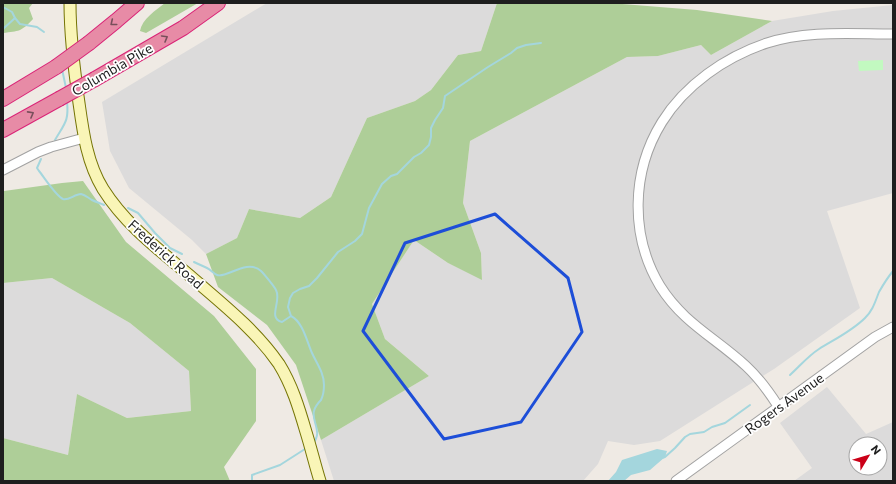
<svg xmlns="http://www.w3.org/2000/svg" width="896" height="484" viewBox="0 0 896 484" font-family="Commissioner,sans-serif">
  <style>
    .residential { fill: #dcdbdb; fill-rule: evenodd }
    .forest { fill: #aece98 }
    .park { fill: #c2f9c0 }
    .water { fill: #a4d6dd }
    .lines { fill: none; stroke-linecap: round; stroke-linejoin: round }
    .stream { stroke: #a4d6dd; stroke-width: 2 }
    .tertiary-casing { stroke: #a2a2a2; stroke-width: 11 }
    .secondary-casing { stroke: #757405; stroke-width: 13 }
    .motorway-casing { stroke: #da2477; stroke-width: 16 }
    .tertiary { stroke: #fff; stroke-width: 9 }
    .secondary { stroke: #f9f5b7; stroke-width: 11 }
    .motorway { stroke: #e78ba6; stroke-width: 14 }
    .motorway-bridge-casing { stroke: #da2477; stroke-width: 16; stroke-linecap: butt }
    .motorway-bridge { stroke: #e78ba6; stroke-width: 14 }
    .oneway { stroke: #784f5b }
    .marked { fill: none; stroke: #1d4ed8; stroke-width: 3; stroke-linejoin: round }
    .labels { text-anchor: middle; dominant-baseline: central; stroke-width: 3.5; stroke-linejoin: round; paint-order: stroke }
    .street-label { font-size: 14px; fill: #1e1e1e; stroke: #fff }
  </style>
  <rect width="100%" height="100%" fill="#efeae4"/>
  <g class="residential">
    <path d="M267,3H497L481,51L458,55L431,90L415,101L367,118L331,197L300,218L249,209L237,238L206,254L192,240L129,188L110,151L102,102Z"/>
    <path d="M893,5V193L827,211L860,308L774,369L660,441L634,445L608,441L598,464L583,481H334L321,440L429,376L385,339L372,304L414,240L448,263L482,279L481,253L463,203L470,141L627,57L658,56L701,45L711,55L772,21L833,11Z"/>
    <path d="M52,278L130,323L189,371L191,411L127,418L77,394L68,455L3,438V283Z"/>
    <path d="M827,387L866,434L893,422V481H794L812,468L780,423ZM856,444H880V468H856Z"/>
  </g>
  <g class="forest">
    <path d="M3,3H33L29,8L33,19C21,32 19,31 3,33Z"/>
    <path d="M165,3H198L146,33L140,31C142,19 156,10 165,3Z"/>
    <path d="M497,3H610L697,10L772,21L711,55L701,45L658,56L627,57L470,141L463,203L481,253L482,280L448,263L414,240L372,304L385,339L429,376L321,440L296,365L267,325L218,287L206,254L237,238L249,209L300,218L331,197L367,118L415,101L431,90L458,55L481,51Z"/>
    <path d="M83,181L126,242L214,316L256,369V421L224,467L230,481H3V438L68,455L77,394L127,418L191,411L189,371L130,323L52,278L3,283V193L4,191L62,183Z"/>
  </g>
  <path class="park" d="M883,60V70L859,71L858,61Z"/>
  <path class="water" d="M657,449L667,451L665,457L650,470L631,475L624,481H608L616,472L622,460Z"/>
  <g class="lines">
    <g class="stream">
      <path d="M3,7L12,12L15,18L20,24L37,27L44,32"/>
      <path d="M3,29L15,18"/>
      <path d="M62,69L66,88"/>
      <path d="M55,140C65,123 69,121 67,101"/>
      <path d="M41,159L37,168L39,171C44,177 56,196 63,199C68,201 75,194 81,194C86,195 88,198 92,200C96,202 100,203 104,205"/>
      <path d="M128,208L138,213L155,233L170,248L182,254"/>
      <path d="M194,262C198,264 203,266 207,268C211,270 214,274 217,275C226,279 247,258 261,271C264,274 274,286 276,290C282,301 267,318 282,322L291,316C303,322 307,342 312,353C317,364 324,373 324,385C324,390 323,396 321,400C318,403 315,407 314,411C312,418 317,425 317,432C318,435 316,438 315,441"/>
      <path d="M291,316L288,307L290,298L293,293L300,289L309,286L317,278L338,252L355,241L362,234L369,208L382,184L391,176L397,174L414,157L421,153L429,145L431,137V128L435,120L443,108L445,96L488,67L511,53L517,48L526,45L541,43"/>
      <path d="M790,375C800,366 808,356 819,349C835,339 852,331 865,318C873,310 875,302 879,292C883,285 888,277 893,271"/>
      <path d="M662,458L665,457L675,448L685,437L690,434L704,432L712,427L725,423L750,405"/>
      <path d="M252,481V475L280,465L305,449"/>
    </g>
    <defs>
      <g id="tertiary">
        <path d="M3,170L38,152L51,147L84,138"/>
        <path d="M778,406C769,392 759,378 746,366C716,338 683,323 660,286C630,236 631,172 662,122C685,85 725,57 767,43C806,30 852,34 893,34"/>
        <path d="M676,481L875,337L893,327"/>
      </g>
      <path id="secondary" d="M70,3C70,36 74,69 79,103C83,132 87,163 103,189C125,224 158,249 189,275C220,302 255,329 279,364C292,385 299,408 306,432C311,448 315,465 320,481"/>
      <g id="motorway">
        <path d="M89,43L116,21L137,3"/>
        <path d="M95,79L183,28L218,3"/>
        <path d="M3,99L56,67"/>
        <path d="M3,130L59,99"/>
      </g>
    </defs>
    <use href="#tertiary" class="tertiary-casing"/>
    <use href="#secondary" class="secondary-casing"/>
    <use href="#motorway" class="motorway-casing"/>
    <use href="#tertiary" class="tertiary"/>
    <use href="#secondary" class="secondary"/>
    <use href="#motorway" class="motorway"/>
    <defs>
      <g id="motorway-bridge">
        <path d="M56,67L89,43"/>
        <path d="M59,99L95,79"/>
      </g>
    </defs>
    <use href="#motorway-bridge" class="motorway-bridge-casing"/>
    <use href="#motorway-bridge" class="motorway-bridge"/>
  </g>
  <defs><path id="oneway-chevron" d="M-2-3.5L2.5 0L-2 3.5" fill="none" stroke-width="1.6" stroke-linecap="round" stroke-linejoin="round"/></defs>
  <g class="oneway">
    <use href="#oneway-chevron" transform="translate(113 23) rotate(141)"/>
    <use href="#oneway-chevron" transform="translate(165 38) rotate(-30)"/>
    <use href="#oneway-chevron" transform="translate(31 114) rotate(-29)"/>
  </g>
  <path class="marked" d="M495,214L568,278L582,332L521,422L444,439L363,331L405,243Z"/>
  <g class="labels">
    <g class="street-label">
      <text transform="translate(112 69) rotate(-30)">Columbia Pike</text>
      <text transform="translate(166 254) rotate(42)">Frederick Road</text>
      <text transform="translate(784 403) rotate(-36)">Rogers Avenue</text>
    </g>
  </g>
  <rect width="896" height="484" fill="none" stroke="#1e1e1e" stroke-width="8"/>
  <g transform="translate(868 456) rotate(52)"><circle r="19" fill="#ffffff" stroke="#a5a5a5"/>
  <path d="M0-3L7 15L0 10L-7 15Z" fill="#cb0018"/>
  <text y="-6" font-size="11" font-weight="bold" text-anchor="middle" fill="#1e1e1e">N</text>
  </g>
</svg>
